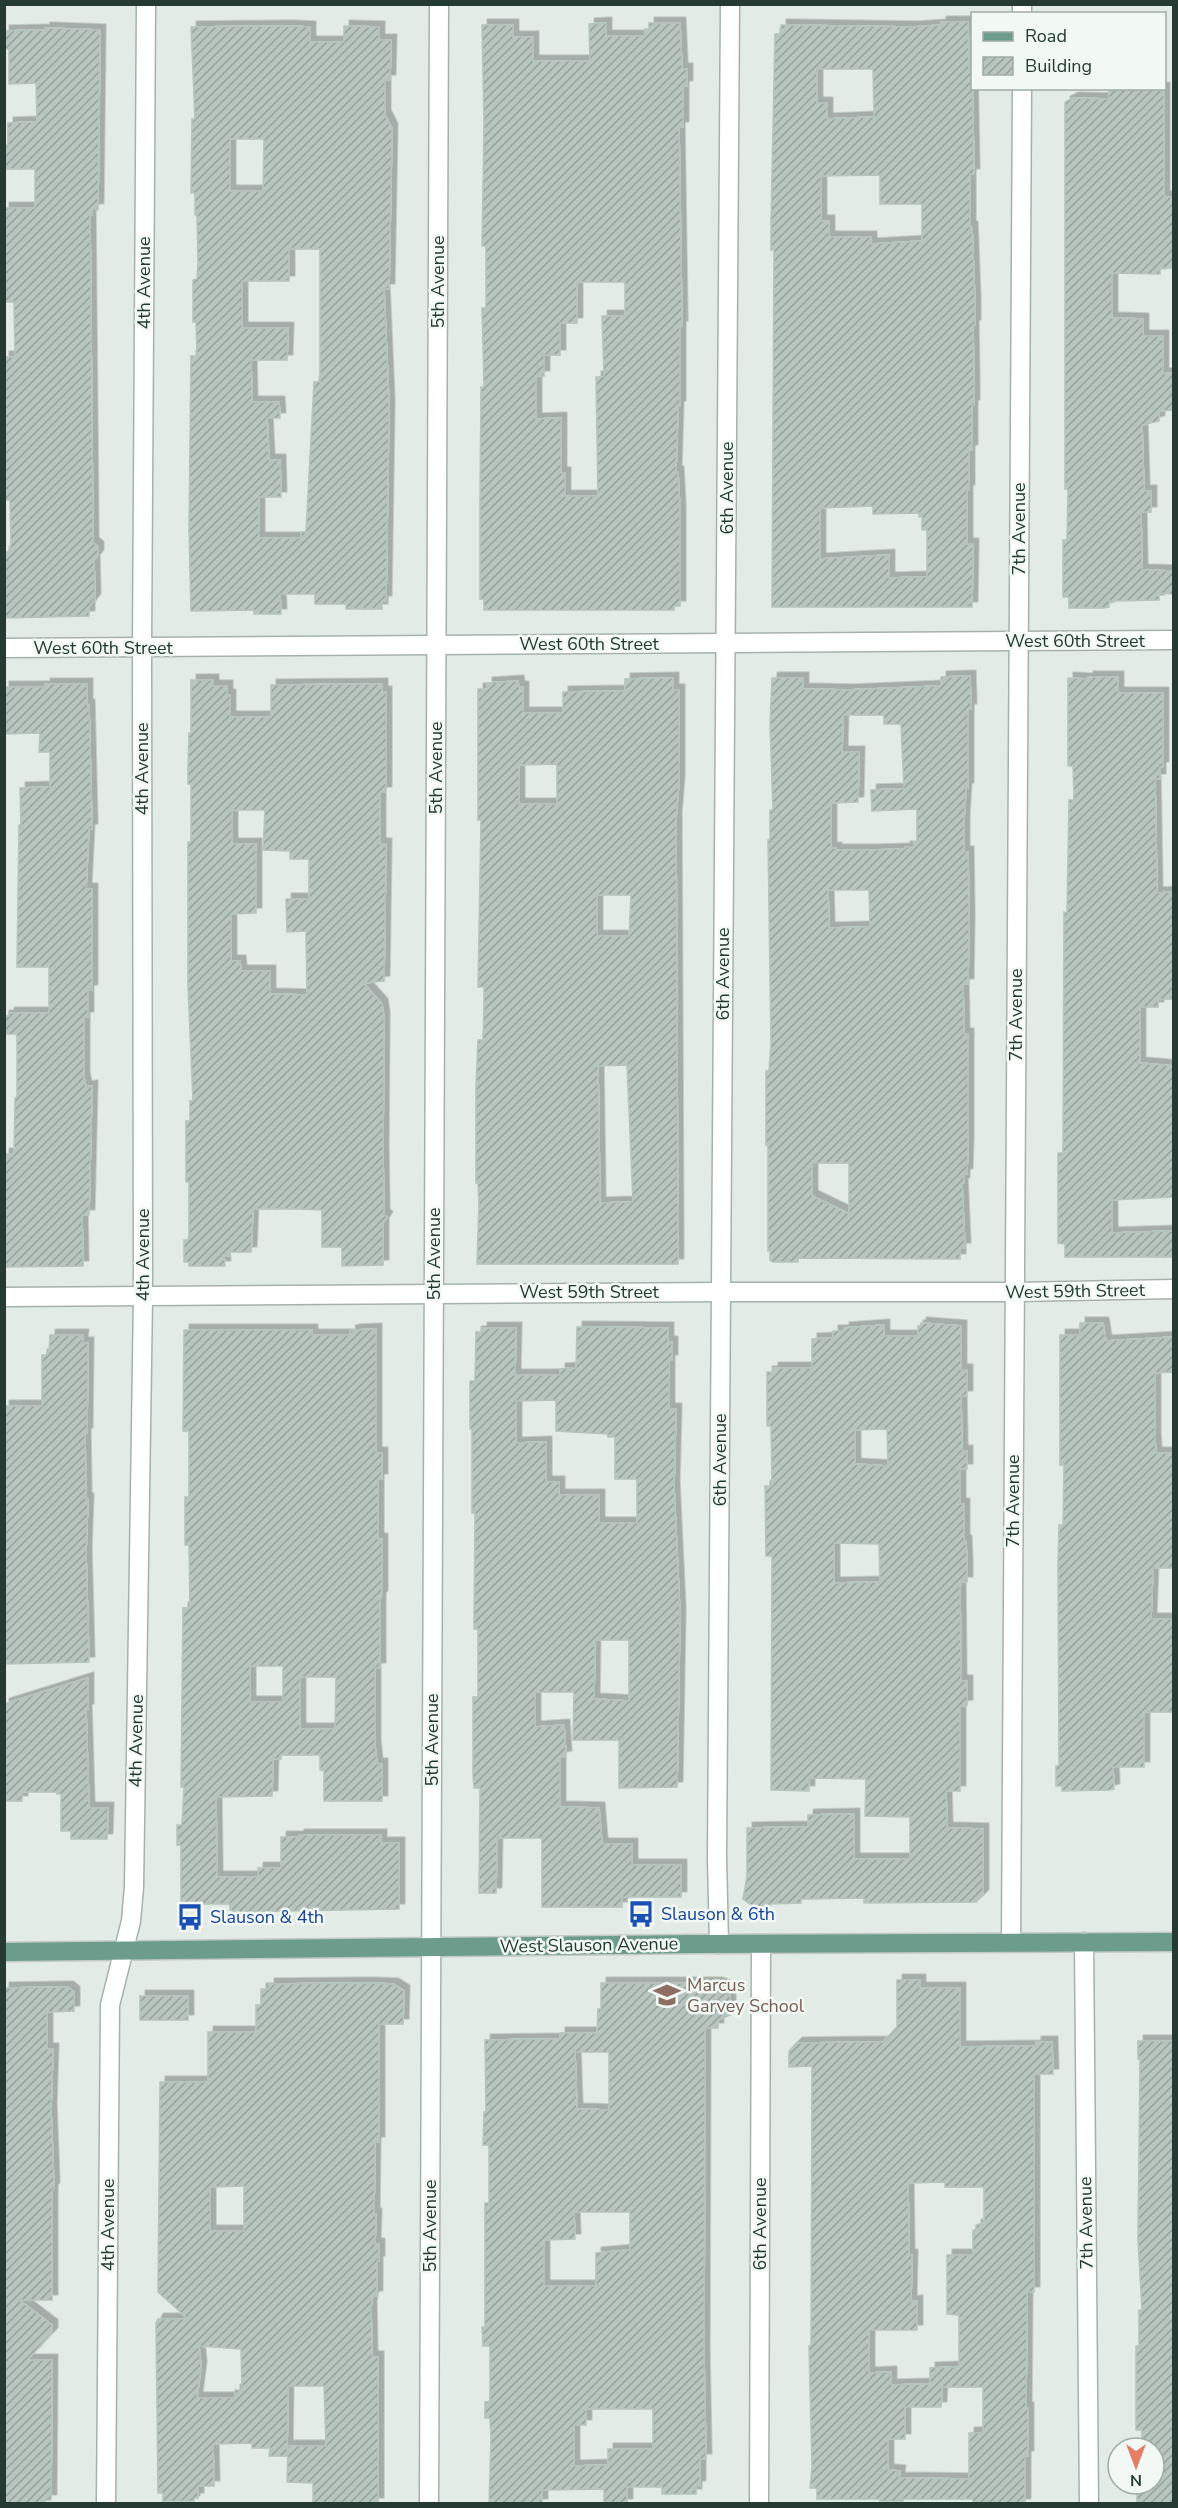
<svg xmlns="http://www.w3.org/2000/svg" width="1178" height="2508" viewBox="0 0 1178 2508" font-family="'Nunito Sans',sans-serif">
  <style>
    .building { fill: url(#building-hatch); stroke: #b5c4bd; stroke-width: 1.5; fill-rule: evenodd; filter: url(#shadow) }
    .lines { fill: none; stroke-linecap: round; stroke-linejoin: round }
    .minor-casing { stroke: #a5b2ac; stroke-width: 21 }
    .major-casing { stroke: #c2c8c6; stroke-width: 21 }
    .minor { stroke: #fff; stroke-width: 18 }
    .major { stroke: #6b9c8c; stroke-width: 18 }
    .labels { text-anchor: middle; dominant-baseline: central; stroke-width: 5; stroke-linejoin: round; paint-order: stroke }
    .street-label { font-size: 18px; fill: #243a32; stroke: #f2f8f4 }
    .transit-label { font-size: 18px; fill: #164399; stroke: #f2f8f4; text-anchor: start }
    .education-label { font-size: 18px; fill: #785e54; stroke: #f2f8f4; text-anchor: start }
  </style>
  <defs>
    <pattern id="building-hatch" width="6" height="6" patternUnits="userSpaceOnUse" patternTransform="scale(1.5)"><rect width="6" height="6" fill="#b8c5bf"/><path d="M-1 1l2-2M0 6l6-6M5 7l2-2" fill="none" stroke="#95a19c"/></pattern>
    <filter id="shadow"><feDropShadow dx="5.5" dy="-5.5" stdDeviation="0" flood-color="#0004"/></filter>
  </defs>
  <rect width="100%" height="100%" fill="#e2ebe6"/>
  <g class="building">
    <path d="M941,22H968L969,70H972L974,174H970V227H972L975,304V325H973L974,389V405H972V450H969V490H967V544H973L972,607H772L774,250H771V221L775,34H781V25L913,27L941,25ZM817,69H873L874,117L827,119V103H817ZM880,175V204H922V241L871,244V237H829V221H821V176ZM873,506V514L919,513V517H922V530H927V577L889,578V555L820,559V508Z"/>
    <path d="M606,23V36H645V29H649V23H680L682,69H687V86H683V127H679L682,326H680V406H678L676,472H678L680,511V606H674V610H484V599H480V504L481,387H484L482,308H486V246H482L484,123L482,25H513V37H533V61H590L589,24ZM577,282H625V316H602L604,377H596L598,496H565V473H561V418L536,419V376H544V355H560V323H577Z"/>
    <path d="M287,26L310,27V42H344V26L379,27V40H391L390,80H385V115L392,129L389,289H384L389,405L386,601H382V609H346V604H315V594H280L281,614H254V610L191,611L189,531L191,356H197L196,322H193V280L197,279L198,263L197,215H195V193H191L192,119H195L191,27ZM230,139H264L263,191H230ZM289,249H320V382H314L306,532H301V538H259V497H281L280,460H269L267,418H280L279,402H252L251,360H287L288,328H242V281H289Z"/>
    <path d="M45,28L100,30L98,209H92V215H90L93,543L98,547V555L94,560L95,599L89,607V616L4,618V552H10L11,541L10,500H5L4,357H15L14,302H4V208H35V169H4V145H8V123L37,122L36,83L9,84V49H4V31L45,30Z"/>
    <path d="M1109,88H1164V197H1173V268H1160V274L1112,273V318L1143,319V336H1163V374L1173,373V410L1159,411V421L1142,425L1144,491H1151V512H1141L1142,570L1173,571V594L1159,593V600L1109,601V607L1103,608H1069V597H1063V540H1067L1068,489H1065V102L1073,98L1109,99Z"/>
    <path d="M970,676L971,709H968V788H966L964,819V852H968L969,920L968,984H963L964,1034H968V1142L967,1174H964V1183H962L965,1248H960V1259L798,1258V1262H773L770,1260V1251H768V1145H766V1071H769L771,1044L768,840H770V810H773L770,725L772,678H803V689L847,690L941,686V677ZM843,715H884V724H901L904,789L871,790L872,811L917,809V842H914V847H905V849L872,850H836V848H831V803L858,802L859,752H842ZM828,890H869L870,927L829,928ZM812,1163H849V1214L812,1196Z"/>
    <path d="M1088,677H1118V693H1163V767H1160V779H1155L1157,893L1173,892V999H1158V1007H1140V1063L1173,1066V1197L1112,1200V1233L1173,1231V1257H1065V1244L1058,1243V1153H1063L1064,912L1067,913L1069,800H1074L1073,766H1068V678L1088,679Z"/>
    <path d="M673,678V690H679V782L676,818L678,1264H477L479,1204L478,1183H476V1085L478,1040H483L484,1003V987H478L481,820H478V689H487V683L518,681L519,687H523V713H563V692L625,691V679ZM557,764V804H519V765ZM597,895H631L629,936H597ZM627,1065L633,1202L600,1203L598,1066Z"/>
    <path d="M191,680H213V686H227V695H230V717H271V685L382,684V692H386V792H380V844H386L384,981L363,983L382,1004L384,1017L383,1151L384,1215L387,1217L383,1223V1265L342,1266V1247H322V1210L301,1209H253L251,1252H230V1256H224L225,1266H189V1262H184V1240H188L189,1235V1182H186V1121H190V1101H193L188,986V842H191V784H188V768L189,733H191ZM232,810H265L263,850L290,851V859H309V899H286L287,932L306,931L307,995L270,994V971H241L240,961H231V914L256,913V844H232Z"/>
    <path d="M45,684H87V705H89L92,829H89L86,889H92V990H88V1017H84V1078L86,1087L92,1086L89,1215H82L83,1266L4,1267V1154H14L15,1098L17,1097V1034H4V1016H9V1013H49V967H17L19,825H21L20,788L50,787V752H39L40,733L4,734V687H45Z"/>
    <path d="M921,1323L961,1326V1370H967V1396H961L962,1451H967V1469H960V1504H964V1541H966L967,1566V1582H961L960,1588L961,1681H967V1705L960,1706V1791H946L947,1828L983,1829V1895L976,1902L864,1903V1898L801,1899V1903L770,1904V1906L754,1907L743,1899L747,1876V1828L808,1827V1815L854,1814V1859H910V1817L865,1816L866,1779L809,1778V1791L771,1790L772,1556H766L765,1486H772L771,1426H767V1372H773V1368H812V1339L833,1338V1331H844V1328L884,1325V1336H918V1326H921ZM887,1429L888,1466L855,1464V1430ZM834,1543L879,1544L880,1582L834,1583Z"/>
    <path d="M1080,1323H1103L1106,1341L1173,1337V1372L1155,1373V1438L1156,1453H1173V1568H1153L1151,1619H1173V1712H1144V1767H1113L1114,1789L1109,1790L1062,1791V1786H1056V1766H1059L1058,1565L1059,1525H1063L1064,1465H1060V1335H1080Z"/>
    <path d="M577,1327L668,1328V1342H672V1360H669V1409H676L674,1487L680,1614L677,1787L619,1788V1740H573L574,1692H535V1727L564,1725L566,1756L560,1757V1807L599,1808L602,1844H632V1865H681V1897H622V1907H542V1838H497L496,1893H479L480,1788H474L473,1774V1697H478V1629H474L475,1513H472V1429H470V1381H475L476,1332H482V1328H516L515,1375H560V1369L576,1368ZM556,1400V1431L608,1434V1437H615V1479H637V1523H599V1495H559V1482H546V1442L516,1443V1401ZM595,1640H629V1701L594,1699Z"/>
    <path d="M376,1329V1453H382V1479H378V1539H382V1596L380,1598V1668H375V1746L377,1764H382V1801H324V1771L320,1770V1755H281V1759H273L272,1796L216,1797L217,1877H258V1868H281V1837H299V1835H381V1843H399V1909L234,1912L230,1910V1904H181V1845H177V1825H182L184,1787H181L183,1608H190L189,1545H185V1497H189V1431H183L184,1330H312V1335H351L350,1331L354,1330ZM250,1666H283V1702H250ZM300,1677H336L335,1729H300Z"/>
    <path d="M50,1335H83L82,1343H88L87,1433H85L86,1499H88L86,1553L89,1662L4,1664V1406H42V1355H47V1352H49Z"/>
    <path d="M88,1678V1709H86L89,1808H108L107,1839H71V1831H61V1794H57V1792H22V1801H4V1704Z"/>
    <path d="M897,1980H920V1988H960V2047L1036,2046V2042H1052L1053,2074H1034V2292H1027V2295L1026,2408H1028V2456H1025V2504H973V2499H903V2501H880V2499H817V2488H810L812,2468L809,2346H811L812,2066L789,2067V2051L797,2043L883,2042L897,2027ZM945,2182V2187H984V2223L976,2225V2230H973V2255H947V2314L959,2315V2367L930,2368V2384L891,2385V2372L869,2373V2330H917V2301L911,2302L912,2255H909L908,2183ZM942,2387H983V2433H969V2479L899,2478L900,2471L888,2470V2439H905V2407H941Z"/>
    <path d="M367,1983L393,1984L404,1991L403,2024H379V2142H375L374,2214H376L375,2244H379V2261H377V2296H373L371,2306L372,2357H378V2503L313,2504V2483L287,2482L288,2446H326L324,2386H288L287,2456H269L270,2448H252V2443L213,2444L214,2486H198V2498H194V2501H163V2493H158L156,2323L158,2319H188L158,2292L160,2082H208V2032H256V2005H261V1989H269V1984ZM244,2186V2231H210V2187ZM199,2346L241,2349L242,2390H235V2398H197L201,2367Z"/>
    <path d="M601,1983H717L725,1986L730,1995V2015L718,2020V2028H705L704,2355L706,2459H700V2486H696V2494H662V2487H627V2504H604V2489L542,2490V2504H489L491,2439L490,2418H485V2402L490,2401V2346H483L482,2327H485V2203H489V2145H483L484,2112H486L485,2040L560,2039V2033H597L598,2009H601ZM575,2052H609V2110L577,2109ZM574,2212H630V2250L596,2253V2286H544V2240L575,2239ZM586,2409H653V2449H608V2465L574,2466V2425H586Z"/>
    <path d="M68,1987L74,1992V2011L47,2012V2049H53L51,2109L54,2188L52,2190V2300H19L52,2325V2333L27,2360H52L51,2500H45V2504H4V1988Z"/>
    <rect x="140" y="1996" width="48" height="24"/>
    <path d="M1138,2041H1173V2504H1137V2485H1154V2448H1142V2430H1136V2346H1139V2310H1142L1138,2240L1140,2059H1138Z"/>
  </g>
  <g class="lines">
    <defs>
      <g id="minor">
        <path d="M1022,14V4"/>
        <path d="M4,648L1174,640"/>
        <path d="M4,1297L721,1292H1015L1174,1289"/>
        <path d="M1011,1942L1022,88"/>
        <path d="M1084,1942L1089,2504"/>
        <path d="M719,1944L717,1858L730,4"/>
        <path d="M106,2504L110,2005L131,1921L134,1887L143,1297L142,648L146,4"/>
        <path d="M429,2504L439,4"/>
        <path d="M759,2504L761,1944"/>
      </g>
      <path id="major" d="M4,1952L695,1944L1174,1942"/>
    </defs>
    <use href="#minor" class="minor-casing"/>
    <use href="#major" class="major-casing"/>
    <use href="#minor" class="minor"/>
    <use href="#major" class="major"/>
  </g>
  <defs>
    <symbol id="bus-bare" viewBox="-9 -9 18 18"><path d="M-5-6H5V4H4V6H2V4H-2V6H-4V4H-5ZM-3.5-4V0h7V-4ZM-3.5 1.2v1.5H-2V1.2ZM2 1.2v1.5H3.5V1.2Z" fill="#1a4fb4" stroke="#f2f8f4" stroke-width="2.5" paint-order="stroke"/></symbol>
    <symbol id="school-bare" viewBox="-9 -9 18 18"><path d="M0-5L7-2L0 1L-7-2ZM-4 1L0 2.5L4 1V4Q0 6-4 4Z" fill="#8d6e63" stroke="#f2f8f4" stroke-width="2.5" paint-order="stroke"/></symbol>
  </defs>
  <g fill-rule="evenodd">
    <use href="#bus-bare" x="622" y="1895" width="38" height="38"/>
    <use href="#bus-bare" x="171" y="1898" width="38" height="38"/>
    <use href="#school-bare" x="648" y="1976" width="38" height="38"/>
  </g>
  <g class="labels">
    <g class="street-label">
      <text transform="translate(438 282) rotate(-90)">5th Avenue</text>
      <text transform="translate(144 283) rotate(-90)">4th Avenue</text>
      <text transform="translate(727 488) rotate(-90)">6th Avenue</text>
      <text transform="translate(1019 529) rotate(-90)">7th Avenue</text>
      <text x="1075" y="641">West 60th Street</text>
      <text x="589" y="644">West 60th Street</text>
      <text x="103" y="648">West 60th Street</text>
      <text transform="translate(436 768) rotate(-90)">5th Avenue</text>
      <text transform="translate(142 769) rotate(-90)">4th Avenue</text>
      <text transform="translate(723 974) rotate(-90)">6th Avenue</text>
      <text transform="translate(1016 1015) rotate(-90)">7th Avenue</text>
      <text transform="translate(434 1254) rotate(-90)">5th Avenue</text>
      <text transform="translate(143 1255) rotate(-90)">4th Avenue</text>
      <text transform="translate(1075 1291) rotate(-1)">West 59th Street</text>
      <text x="589" y="1292">West 59th Street</text>
      <text transform="translate(720 1460) rotate(-90)">6th Avenue</text>
      <text transform="translate(1013 1501) rotate(-90)">7th Avenue</text>
      <text transform="translate(432 1740) rotate(-90)">5th Avenue</text>
      <text transform="translate(136 1741) rotate(-89)">4th Avenue</text>
      <text transform="translate(589 1945) rotate(-1)">West Slauson Avenue</text>
      <text transform="translate(1086 2223) rotate(-91)">7th Avenue</text>
      <text transform="translate(760 2224) rotate(-90)">6th Avenue</text>
      <text transform="translate(108 2225) rotate(-90)">4th Avenue</text>
      <text transform="translate(430 2226) rotate(-90)">5th Avenue</text>
    </g>
    <g class="transit-label">
      <text x="661" y="1914">Slauson &amp; 6th</text>
      <text x="210" y="1917">Slauson &amp; 4th</text>
    </g>
    <g class="education-label">
      <text x="687" y="1985">Marcus<tspan x="687" dy="21">Garvey School</tspan></text>
    </g>
  </g>
  <rect width="1178" height="2508" fill="none" stroke="#243a32" stroke-width="12"/>
  <rect x="971" y="12" width="195" height="78" fill="#f2f8f4" stroke="#a0aca6" stroke-width="1.5"/>
  <rect x="983" y="32" width="30" height="9" fill="#6b9c8c" stroke="#a0aca6" stroke-width="1.5"/>
  <text x="1025" y="42" font-size="18" fill="#243a32">Road</text>
  <rect x="983" y="57" width="30" height="18" fill="url(#building-hatch)" stroke="#a0aca6" stroke-width="1.5"/>
  <text x="1025" y="72" font-size="18" fill="#243a32">Building</text>
  <g transform="translate(1136 2466) rotate(180)"><circle r="28" fill="#f2f8f4" stroke="#a0aca6" stroke-width="1.5"/>
  <path d="M0-4.5L10 22L0 15L-10 22Z" fill="#e57c66"/>
  <text y="-9" font-size="16" font-weight="bold" text-anchor="middle" fill="#243a32">N</text>
  </g>
</svg>
